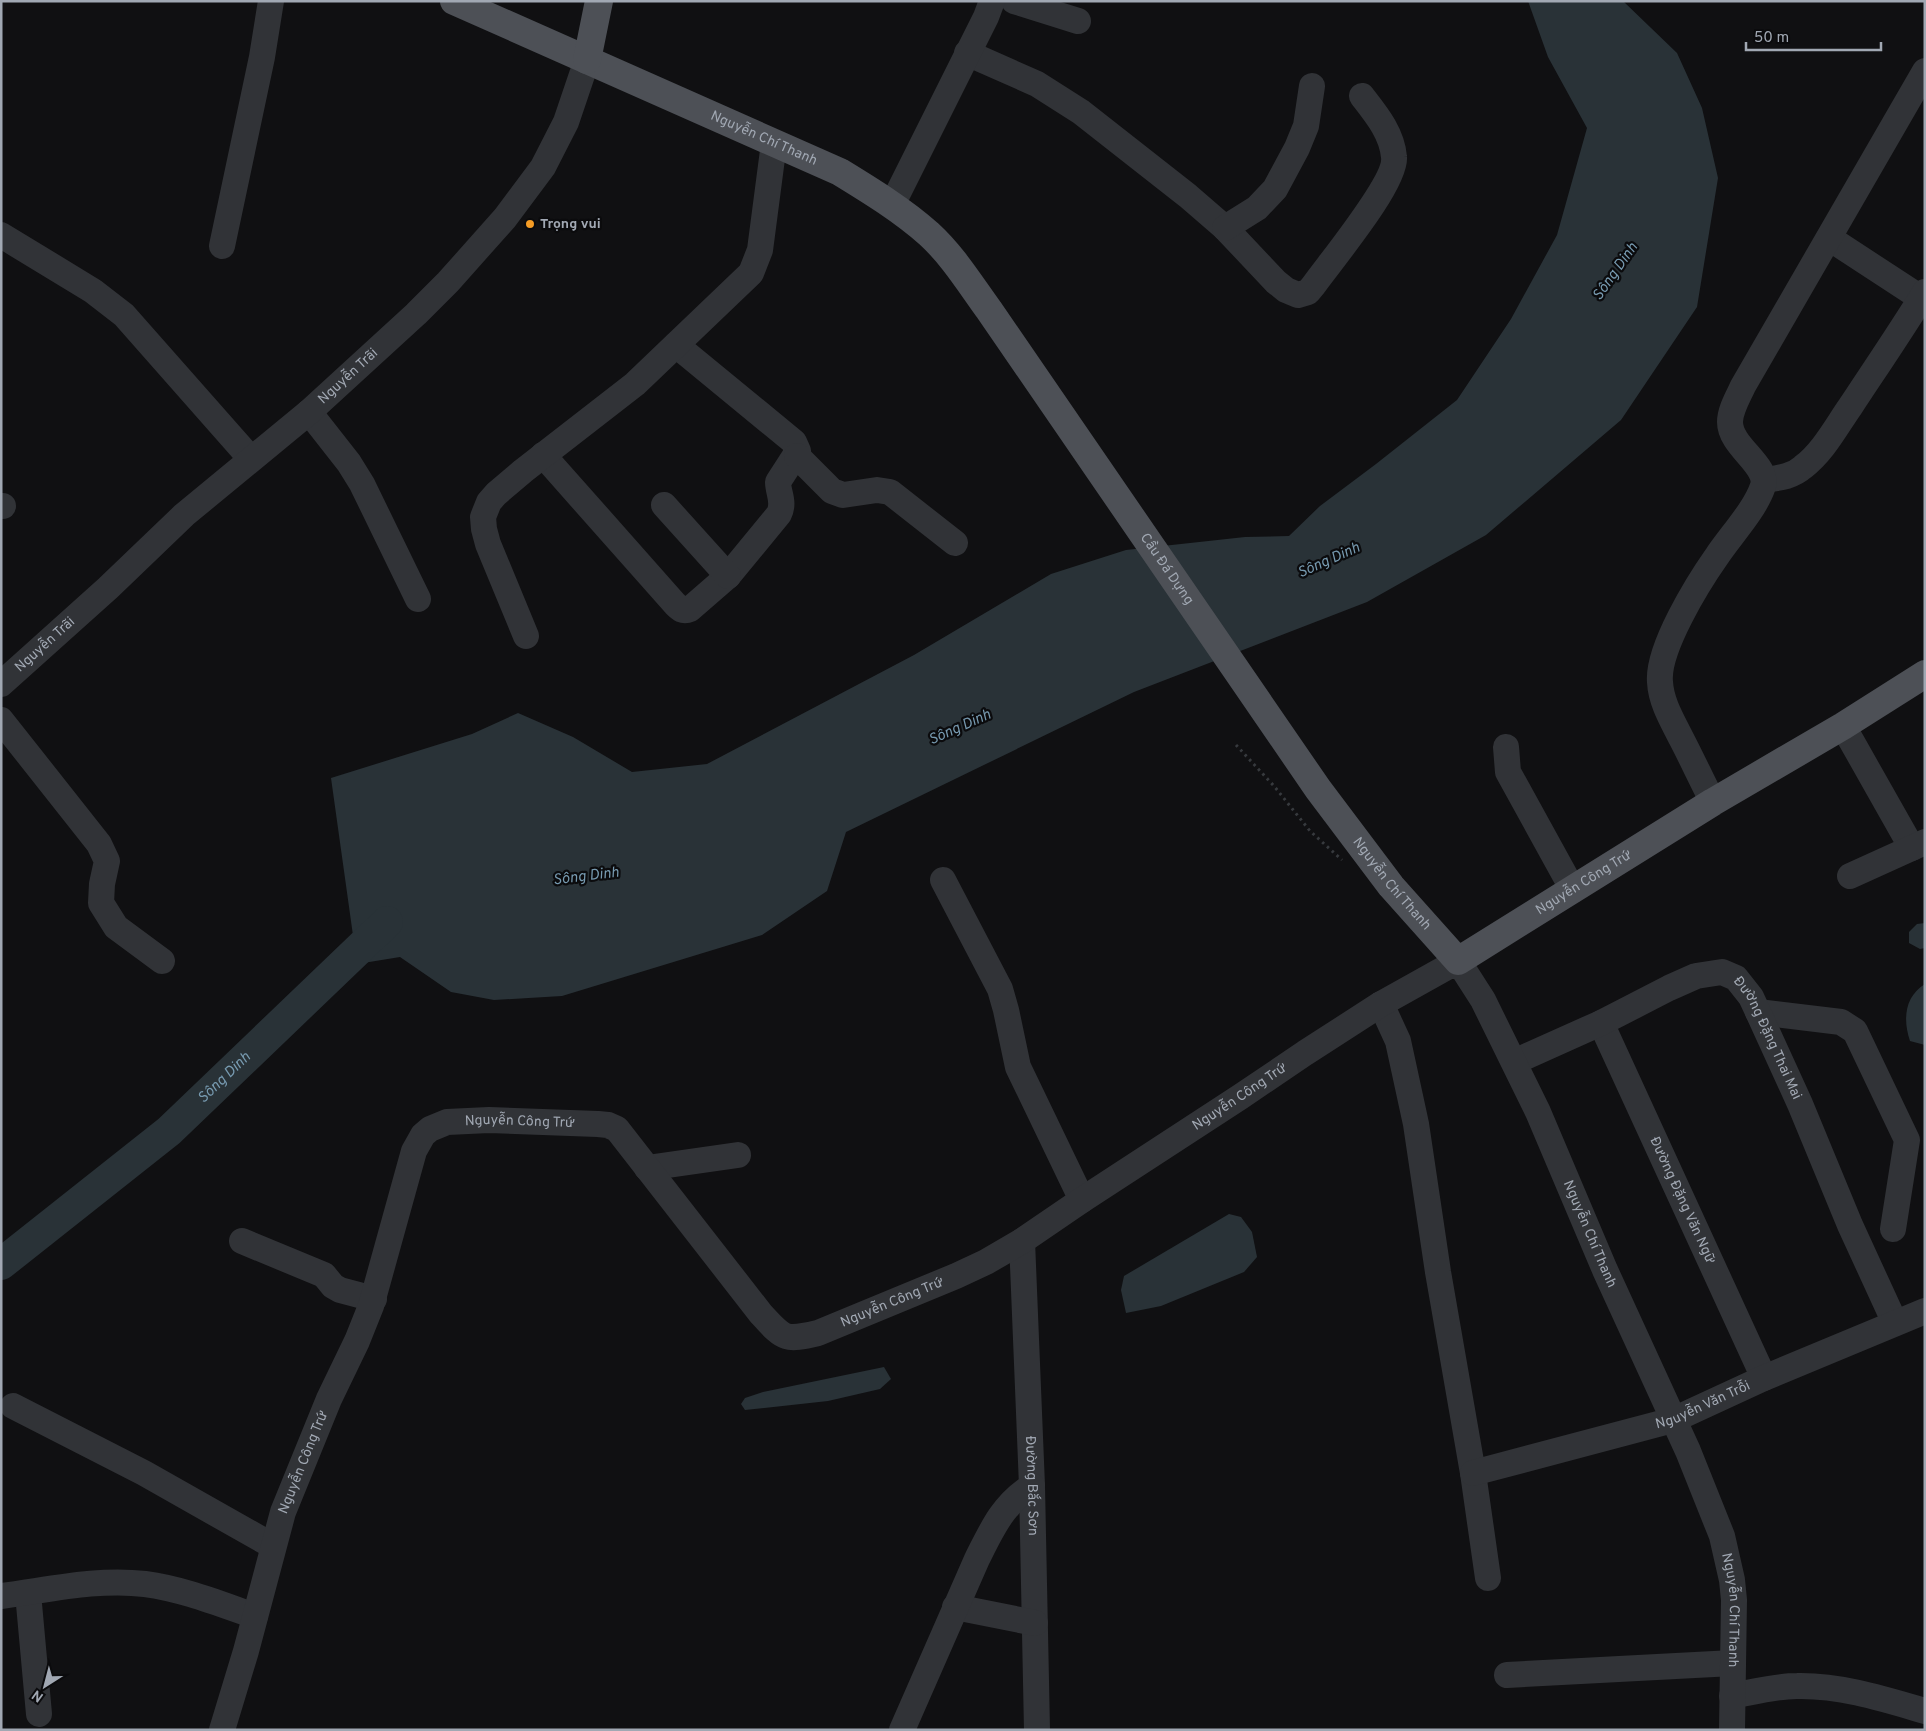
<svg xmlns="http://www.w3.org/2000/svg" width="1926" height="1731" viewBox="0 0 1926 1731" font-family="Overpass,sans-serif">
  <style>
    .water { fill: #293237 }
    .lines { fill: none; stroke-linecap: round; stroke-linejoin: round }
    .river { stroke: #293237; stroke-width: 32 }
    .path { stroke: #373a3e; stroke-width: 3; stroke-dasharray: 2.5 4; stroke-linecap: butt }
    .minor { stroke: #313337; stroke-width: 26 }
    .major { stroke: #4d5056; stroke-width: 28 }
    .poi-dot { fill: #f59c25; stroke: #0b0b0d; stroke-width: 2 }
    .labels { text-anchor: middle; dominant-baseline: central; stroke-width: 4.5; stroke-linejoin: round; paint-order: stroke }
    .street-label { font-size: 14px; fill: #a1a8b3; stroke: #0b0b0d }
    .poi-label { font-size: 14px; font-weight: bold; fill: #a1a8b3; stroke: #0b0b0d; text-anchor: start }
    .water-label { font-size: 15px; font-style: italic; fill: #779ab0; stroke: #0b0b0d }
  </style>
  <rect width="100%" height="100%" fill="#101012"/>
  <g class="water">
    <path d="M1528,1H1623L1677,53L1702,108L1718,178L1697,307L1621,420L1486,535L1367,602L1134,692L846,832L827,891L762,935L562,996L494,1000L451,992L400,957L357,964L331,778L472,734L518,713L573,737L632,772L707,764L914,655L1051,574L1126,550L1245,537L1289,536L1320,506L1376,464L1457,400L1511,319L1557,235L1587,128L1548,57Z"/>
    <path d="M1925,923V948L1920,949L1909,943V932L1917,924Z"/>
    <path d="M1925,984V1045L1910,1041C1903,1020 1904,997 1925,984Z"/>
    <path d="M1229,1214L1241,1217L1252,1232L1257,1257L1244,1272L1161,1306L1126,1313L1121,1290L1124,1276Z"/>
    <path d="M884,1367L891,1379L880,1389L828,1401L745,1410L741,1404L745,1398L763,1392Z"/>
  </g>
  <g class="lines">
    <path class="river" id="s1" d="M1,1264L169,1131L387,922"/>
    <path class="path" d="M1236,745L1274,786L1310,831L1342,860"/>
    <g class="minor">
      <path d="M1014,1L1078,21"/>
      <path d="M967,53L1037,84L1081,112L1188,196L1225,228L1276,282L1286,290L1298,295L1308,292L1313,286C1330,262 1397,182 1394,157C1392,133 1376,114 1362,96"/>
      <path d="M892,205L986,17L992,1"/>
      <path d="M1225,228L1257,208L1275,189L1297,148L1306,126L1312,86"/>
      <path d="M1,235L93,291L124,315L251,459"/>
      <path d="M1829,238L1921,298"/>
      <path d="M222,246L262,57L271,1"/>
      <path d="M309,412L349,463L362,484L418,599"/>
      <path d="M543,455L675,604C680,609 683,612 690,609L728,576L779,514C785,502 778,493 778,482L798,451L794,442L676,345"/>
      <path d="M797,456L832,491L843,495L877,490L890,492L955,543"/>
      <path d="M1764,480C1778,478 1792,477 1803,467C1823,452 1836,427 1850,407C1875,369 1901,331 1925,292"/>
      <path d="M664,505L728,576"/>
      <path d="M1,506H3"/>
      <path d="M526,636L488,544L484,529L483,517L489,502L496,494L523,471L635,384L751,273L760,250L774,143"/>
      <path id="s2" d="M1,684L108,588L184,515L309,412L416,314L448,282L505,218L543,167L566,122L587,60"/>
      <path d="M1,720L99,844L107,861L102,884L101,903L116,927L162,961"/>
      <path d="M1843,726L1912,848"/>
      <path d="M1506,747L1508,772L1573,890"/>
      <path d="M1713,802C1702,781 1692,759 1681,738C1672,720 1661,702 1660,682C1657,649 1698,583 1717,556C1731,535 1755,510 1763,486C1769,465 1730,447 1730,422C1730,410 1738,397 1743,386L1925,71"/>
      <path d="M1850,876L1925,842"/>
      <path d="M943,880L1000,989L1006,1010L1018,1067L1082,1200"/>
      <path d="M1381,1004L1398,1041L1416,1124L1438,1272L1473,1473L1488,1578"/>
      <path d="M1758,1012L1841,1022L1855,1031L1907,1140L1893,1229"/>
      <path id="s3" d="M1601,1023L1764,1378"/>
      <path id="s4" d="M1514,1062L1601,1023L1669,988L1696,976L1722,972L1736,978L1751,997L1758,1012L1800,1104L1850,1225L1895,1323"/>
      <path d="M647,1168L738,1155"/>
      <path d="M242,1241L324,1275L333,1286L340,1290L374,1299"/>
      <path id="s5" d="M1022,1241L1032,1486L1037,1730"/>
      <path d="M13,1406L144,1473L273,1546"/>
      <path id="s6" d="M1473,1473L1673,1420L1764,1378L1925,1311"/>
      <path d="M28,1593L39,1714"/>
      <path d="M1,1596C48,1590 98,1578 145,1584C183,1589 220,1604 255,1616"/>
      <path d="M955,1607L1035,1623"/>
      <path d="M1507,1675L1733,1663"/>
      <path d="M1732,1696C1754,1692 1775,1686 1797,1686C1840,1685 1884,1699 1925,1711"/>
      <path id="s7" d="M222,1730L246,1651L283,1512L329,1399L357,1341L371,1306L414,1151L423,1135L430,1129L447,1122L489,1120L598,1124L608,1125L617,1129L761,1314C784,1339 784,1341 818,1333L956,1276L986,1262L1022,1241L1082,1200L1240,1097L1305,1053L1381,1004L1458,961L1483,1000L1538,1112L1605,1270L1688,1451L1722,1536L1732,1580L1734,1600L1732,1730"/>
      <path d="M902,1730L977,1559C992,1529 1003,1504 1032,1486"/>
    </g>
    <g class="major">
      <path id="s8" d="M454,1L840,172C871,191 902,210 929,234C953,256 970,284 989,310L1318,789L1391,886L1458,961L1713,802L1843,726L1925,674"/>
      <path d="M587,60L599,1"/>
    </g>
  </g>
  <circle class="poi-dot" cx="530" cy="224" r="5"/>
  <g class="labels">
    <g class="street-label">
      <text stroke="none"><textPath href="#s8" startOffset="339">Nguyễn Chí Thanh</textPath></text>
      <text stroke="none"><textPath href="#s2" startOffset="464">Nguyễn Trãi</textPath></text>
      <text stroke="none"><textPath href="#s8" startOffset="942">Cầu Đá Dựng</textPath></text>
      <text stroke="none"><textPath href="#s2" startOffset="59">Nguyễn Trãi</textPath></text>
      <text stroke="none"><textPath href="#s8" startOffset="1329">Nguyễn Chí Thanh</textPath></text>
      <text stroke="none"><textPath href="#s8" startOffset="1579">Nguyễn Công Trứ</textPath></text>
      <text stroke="none"><textPath href="#s4" startOffset="311">Đường Đặng Thai Mai</textPath></text>
      <text stroke="none"><textPath href="#s7" startOffset="1614">Nguyễn Công Trứ</textPath></text>
      <text stroke="none"><textPath href="#s7" startOffset="730">Nguyễn Công Trứ</textPath></text>
      <text stroke="none"><textPath href="#s3" startOffset="195">Đường Đặng Văn Ngữ</textPath></text>
      <text stroke="none"><textPath href="#s7" startOffset="2175">Nguyễn Chí Thanh</textPath></text>
      <text stroke="none"><textPath href="#s7" startOffset="1209">Nguyễn Công Trứ</textPath></text>
      <text stroke="none"><textPath href="#s6" startOffset="240">Nguyễn Văn Trỗi</textPath></text>
      <text stroke="none"><textPath href="#s7" startOffset="280">Nguyễn Công Trứ</textPath></text>
      <text stroke="none"><textPath href="#s5" startOffset="245">Đường Bắc Sơn</textPath></text>
      <text stroke="none"><textPath href="#s7" startOffset="2580">Nguyễn Chí Thanh</textPath></text>
    </g>
    <g class="poi-label">
      <text x="540" y="224">Trọng vui</text>
    </g>
    <g class="water-label">
      <text transform="translate(1616 272) rotate(-55)">Sông Dinh</text>
      <text transform="translate(1329 561) rotate(-24)">Sông Dinh</text>
      <text transform="translate(960 728) rotate(-24)">Sông Dinh</text>
      <text transform="translate(586 877) rotate(-7)">Sông Dinh</text>
      <text stroke="none"><textPath href="#s1" startOffset="291">Sông Dinh</textPath></text>
    </g>
  </g>
  <rect width="1926" height="1731" fill="none" stroke="#a1a8b3" stroke-width="5"/>
  <g transform="translate(45 1686) rotate(216)" stroke="#0b0b0d" stroke-width="4" paint-order="stroke">
  <path d="M0-4L9 19L0 12L-9 19Z" fill="#a1a8b3"/>
  <text y="-8" font-size="14" font-weight="bold" text-anchor="middle" fill="#a1a8b3">N</text>
  </g>
  <path d="M1746 42v8h135v-8" fill="none" stroke="#a1a8b3" stroke-width="2.5"/>
  <text x="1754" y="42" font-size="15" fill="#a1a8b3" stroke="#0b0b0d" stroke-width="4" paint-order="stroke">50 m</text>
</svg>
